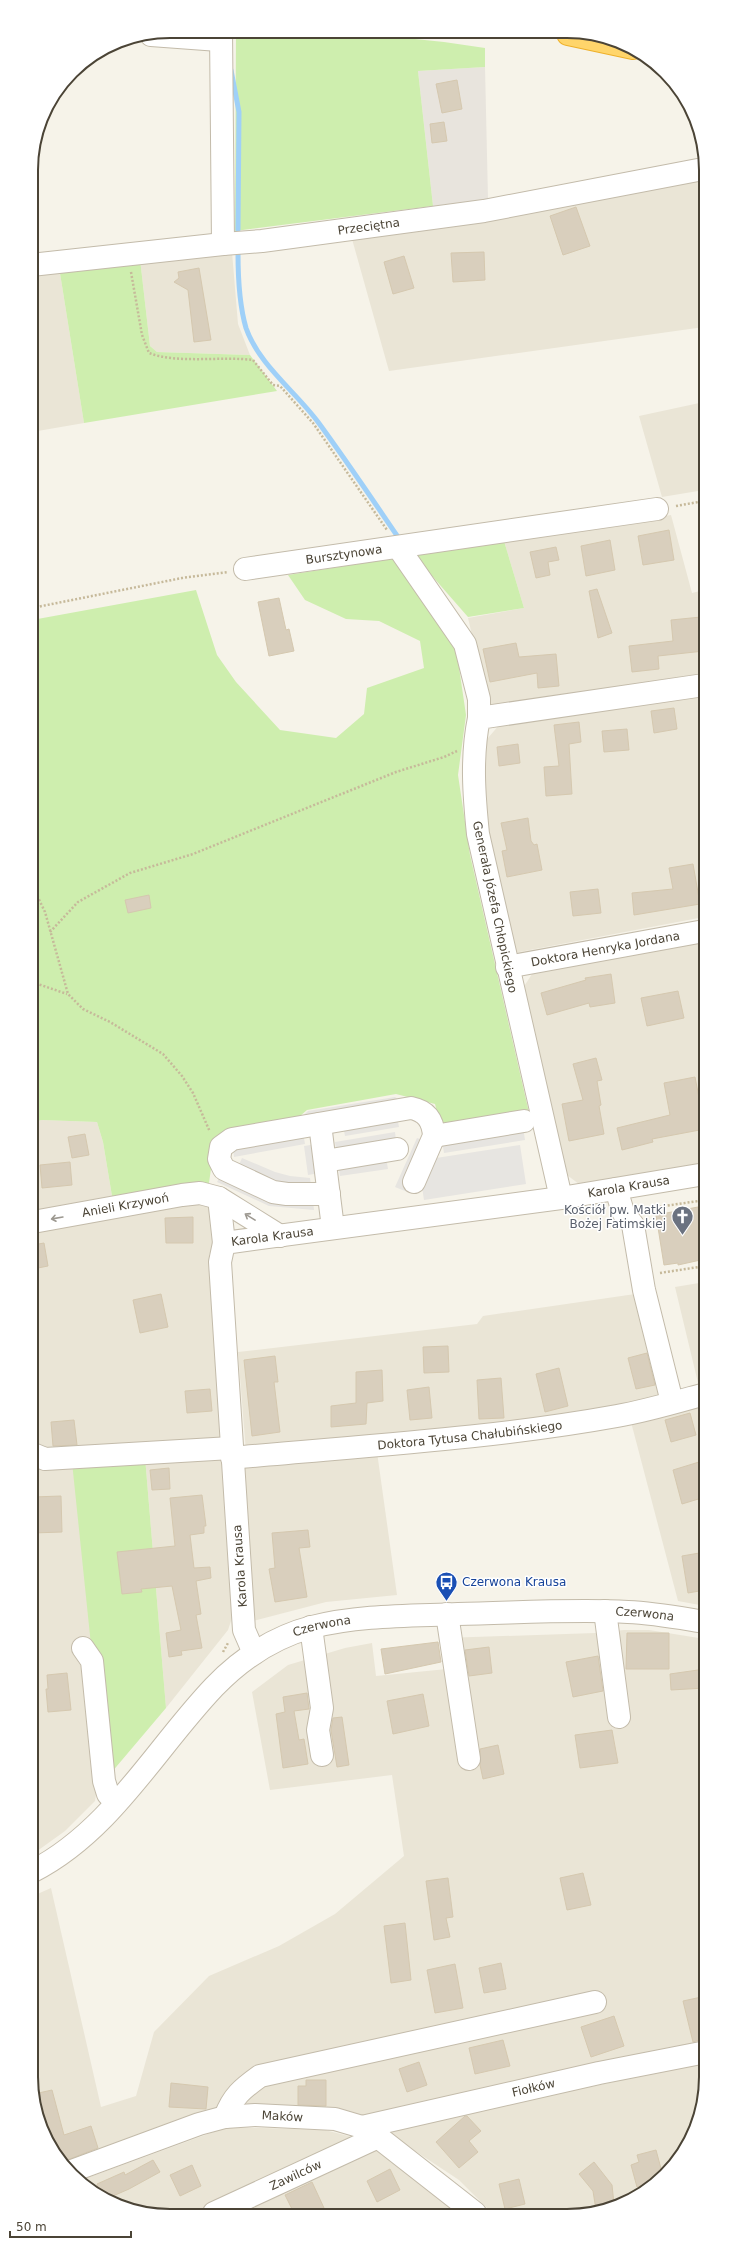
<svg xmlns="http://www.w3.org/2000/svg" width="737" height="2247" viewBox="0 0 737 2247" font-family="'DejaVu Sans',sans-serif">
<rect width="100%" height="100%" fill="#f6f3e9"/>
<path fill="#eae5d6" d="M703,178l1,149 -315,44 -37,-132z
M232,252l6,72 12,31 -93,-3 -7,-6 -10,-87z
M59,267l25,156 -52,9 -1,-161z
M704,402v88l-42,7 -23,-81z
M671,515l21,78 12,-3v83l-215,34 -21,-89 56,-10 -20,-67z
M704,694v223l-190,36 -24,-102 -7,-73 -1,-33 18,-21z
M704,939l1,225 -126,20 -12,-9 -44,-187 9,-14z
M42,1120l55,2 6,20 9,54 -79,15 -1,-89z
M199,1201l10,2 4,49 -4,2 23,364 -4,12 -62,78 -21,-251 -54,188 -14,6 1,11 10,12 9,114 -2,13 -30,30 -32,23v-623z
M705,1282v103l-6,2 -24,-100z
M642,1293l24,105 -42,12 -378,42 -8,-100 239,-28 6,-8z
M696,1403l5,4 4,15v184l-27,-5 -47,-179z
M377,1452l20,143 -71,7 -73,19 -9,-154z
M624,1630h25l56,9 1,405 -347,72 -85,-5 -209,55 -20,-27 -11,-35 -1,-208 18,-8 50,219 35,-11 18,-64 55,-56 70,-30 56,-32 69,-58 -12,-81 -122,15 -18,-98 36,-27 57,-17 27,-5 4,33 71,-7 -3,-31 151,-5z
M706,2062v24l-11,44 -24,39 -35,28 -42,16h-102l-33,-33 -74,-49z
M227,2127l98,3 31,8 -162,75h-51l-35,-11 -29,-21z
M373,2148l91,65h-231z"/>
<path fill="#e8e4dd" d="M485,67l3,132 -55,7 -15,-135z"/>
<path fill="#ceeeae" d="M236,31l111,1 97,10 41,6v19l-67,4 15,135 -198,25z
M140,259l10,87 7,6 93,3 27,36 -193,32 -25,-156z
M504,541l20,67 -56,9 -56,-64z
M395,558l61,89 10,68 -8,60 12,80 60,262 -88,15 -7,-28 -39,-10 -89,16 -21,18 -72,19 -5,36 -97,13 -9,-54 -6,-20 -55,-2 -10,2v-502l164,-30 21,65 19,27 44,48 56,8 28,-24 3,-26 57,-20 -4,-27 -41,-20 -33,-2 -41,-19 -17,-25z
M145,1457l21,251 -55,65 -20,-128 -19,-183z"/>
<path fill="#e7e5e1" d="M395,1097l16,11 -15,3 3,16 -54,9 -3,-16 -40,7 3,17 -71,13 -2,-18 57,-10 19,-18z
M522,1121l3,19 -81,13 -3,-18z
M395,1132l2,17 -12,2 3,18 -48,7 -5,-34z
M417,1138l15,5 -22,50 -15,-6z
M323,1143l3,29 -18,3 -4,-29z
M520,1145l6,39 -102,16 -2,-13 14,-29z
M242,1158l33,14 15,4 20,2 4,32 -45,-4 -52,-24 7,-13 11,5z"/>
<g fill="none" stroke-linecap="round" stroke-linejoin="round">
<path stroke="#9fd0f8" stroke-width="5" d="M231,70l8,42 -1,118
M238,253c0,24 1,51 8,75 13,37 49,63 72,94 28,38 54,77 80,115"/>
</g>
<path fill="#d9cfbd" stroke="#d5c8af" d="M457,80l5,29 -20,4 -6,-29z
M444,122l3,19 -15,2 -2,-19z
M576,207l14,39 -27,9 -13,-39z
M484,252l1,28 -32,2 -2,-29z
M404,256l10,32 -21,6 -9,-32z
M199,268l12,72 -17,2 -6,-52 -14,-8 5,-4 -1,-6z
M669,530l5,30 -31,5 -5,-29z
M610,540l5,30 -29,6 -5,-30z
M556,547l3,13 -11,2 2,13 -14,3 -6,-26z
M597,589l15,44 -14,5 -9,-47z
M279,598l7,32 3,-1 5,22 -25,5 -11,-54z
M701,617l3,34 -46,5 1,13 -27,3 -3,-26 44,-5 -2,-21z
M516,643l3,14 37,-3 3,32 -21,2 -1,-15 -47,9 -7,-33z
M674,708l3,21 -23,4 -3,-22z
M579,722l2,20 -12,2 3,50 -26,2 -2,-29 15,-1 -5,-41z
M627,729l2,21 -25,2 -2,-21z
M518,744l2,19 -21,3 -2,-19z
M528,818l3,23 3,4 3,-1 5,26 -35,7 -5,-26 5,-1 -6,-27z
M693,864l7,40 -66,11 -2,-22 41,-4 -4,-21z
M598,889l3,24 -28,3 -3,-24z
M149,895l2,13 -23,5 -3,-13z
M611,974l4,29 -25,4 -1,-4 -42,12 -6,-22 45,-13 -1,-2z
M678,991l6,27 -37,8 -6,-28z
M596,1058l6,22 -5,1 4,24 -2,1 5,28 -35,7 -7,-37 21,-4 -10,-36z
M695,1077l10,52 -53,10 1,3 -31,8 -5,-22 53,-13 -6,-32z
M85,1134l4,21 -17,3 -4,-21z
M70,1162l2,23 -30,3 -2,-23z
M698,1207l7,1v51l-27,6v-2l-14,2 -8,-50z
M193,1217v26h-27l-1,-25z
M44,1243l4,23 -15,3v-24z
M161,1294l7,33 -28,6 -7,-33z
M448,1346l1,26 -25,1 -1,-26z
M647,1353l8,32 -19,4 -8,-31z
M275,1356l3,26h-4l6,50 -28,4 -8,-76z
M559,1368l9,38 -23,6 -9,-38z
M382,1370l1,31 -16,2 -1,21 -35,3v-21l25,-3v-31z
M501,1378l3,40 -25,1 -2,-39z
M429,1387l3,31 -22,2 -3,-30z
M210,1389l2,22 -25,2 -2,-22z
M690,1413l6,22 -25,7 -6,-22z
M74,1420l3,25 -24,1 -2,-24z
M699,1462l6,23v12l-23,7 -9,-34z
M169,1468l1,21 -18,1 -2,-20z
M202,1495l4,31h-2v7l-14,2 4,33 16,-1 1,11 -15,3 5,33 -5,1 6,33 -21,3 1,4 -13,2 -3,-24 15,-3 -9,-44 -31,3 1,3 -20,2 -5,-42 58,-6 -5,-48z
M61,1496l1,36 -29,1v-36z
M308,1530l2,17 -11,1 8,49 -32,5 -6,-33 6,-1 -3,-35z
M705,1552v38l-17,3 -6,-37z
M627,1633h42v36h-43z
M438,1642l3,20 -56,12 -4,-25z
M489,1647l3,26 -23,3 -4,-26z
M598,1656l5,35 -30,6 -7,-35z
M705,1669v19l-34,2 -1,-16z
M67,1673l4,37 -23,2 -2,-23h2l-1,-14z
M307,1693l2,16 -15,2 5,29 5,-1 4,25 -25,4 -7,-54 9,-2 -2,-15z
M423,1694l6,32 -36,8 -6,-33z
M342,1717l7,48 -12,2 -6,-37 2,-12z
M612,1730l6,33 -38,5 -5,-33z
M498,1745l6,29 -21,5 -3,-14v-16z
M583,1873l8,32 -24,5 -7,-32z
M448,1878l5,39 -7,1 4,19 -16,3 -8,-59z
M405,1923l6,57 -20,3 -7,-57z
M501,1963l5,26 -22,4 -5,-25z
M455,1964l8,44 -28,5 -8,-43z
M706,1996v42l-13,4 -10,-41z
M614,2016l10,30 -33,11 -10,-30z
M503,2040l7,26 -35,8 -6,-26z
M419,2062l8,23 -20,7 -8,-23z
M306,2080h20v26l-28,-1v-19h8z
M171,2083l37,4 -2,22 -37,-2z
M52,2090l12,45 27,-9 7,22 -36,14 -17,-23 -11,-35v-10z
M465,2116h2l14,15 -12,10 9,11 -19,16 -23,-26z
M656,2150l7,26 -7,5 -19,6 -6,-22 8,-3 -2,-7z
M153,2160l7,12 -31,17 -23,10 -2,-1 -7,-14 27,-12 1,3z
M594,2162l18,23 2,19 -18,6 -3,-19 -14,-17z
M192,2165l9,21 -21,10 -10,-21z
M390,2169l10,21 -23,12 -10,-21z
M519,2179l6,25 -20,5 -6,-25z
M312,2182l12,26 -12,5h-18l-9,-18z"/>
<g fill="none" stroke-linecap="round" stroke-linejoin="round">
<defs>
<g id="minor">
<path d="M221,31l2,213"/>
<path d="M151,35l68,5"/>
<path id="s1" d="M31,265l192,-21 39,-3 222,-30 219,-42"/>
<path d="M398,547l67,97 14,55v19"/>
<path id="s2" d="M245,569l412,-60"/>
<path id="s3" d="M507,967l197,-36"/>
<path d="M320,1124l13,104"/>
<path d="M434,1136l90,-15"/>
<path d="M325,1161l72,-12"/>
<path d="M616,1189l7,23 10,13 11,65 28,112"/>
<path d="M329,1194h-42l-14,-2 -49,-23 -5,-10 2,-12 11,-8 179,-31c15,3 22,12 23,28l-20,46"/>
<path d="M219,1198l5,45"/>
<path d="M561,1198l-83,-364c-4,-39 -7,-77 1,-116l225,-33"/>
<path id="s4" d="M33,1222l149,-27 18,-2 19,5 61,38"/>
<path d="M33,1454l12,5 186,-11"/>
<path id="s5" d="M232,1458c128,-12 258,-19 385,-42 29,-5 59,-14 88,-22"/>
<path d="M605,1611l14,106"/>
<path d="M447,1614l22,145"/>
<path d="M311,1627l11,81 -4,22 4,25"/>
<path d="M83,1648l9,13 12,120 4,13 8,9"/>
<path id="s6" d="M254,1653l-10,-23 -24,-368 4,-19 337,-45 144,-24"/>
<path id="s7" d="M33,1871c78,-40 122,-122 181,-184 27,-28 60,-50 98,-60 47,-12 98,-11 146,-13 57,-1 114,-5 170,-2 26,1 52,6 77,10"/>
<path d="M225,2117c8,-21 17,-28 35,-41l335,-74"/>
<path id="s8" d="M362,2127l237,-54 107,-21"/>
<path id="s9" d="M69,2172l130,-48 26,-7 30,-2 80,4 27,8 16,10 97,76"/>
<path id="s10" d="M214,2213l164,-76"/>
</g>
<path id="highway" d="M568,34l65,14"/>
</defs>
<use href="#minor" stroke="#c3bbaa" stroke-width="24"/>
<use href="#highway" stroke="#eeb02a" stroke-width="24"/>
<path stroke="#c6b99a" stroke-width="2.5" stroke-dasharray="2 2" stroke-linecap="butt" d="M131,272l11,63 7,18c28,11 73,3 104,7l20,25 7,1 33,37 74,107
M676,506l28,-5
M32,608l150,-30 46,-6
M32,885l13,27 23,82 15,15 27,13 53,32 19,22 11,17 17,39
M50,932l28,-30 52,-29 63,-19 203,-82 48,-15 13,-6
M32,982l35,12
M644,1209l61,-9
M660,1273l45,-7
M223,1652l5,-9"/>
<use href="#minor" stroke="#fff" stroke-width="22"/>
<use href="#highway" stroke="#ffd56b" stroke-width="22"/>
</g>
<defs><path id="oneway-shaft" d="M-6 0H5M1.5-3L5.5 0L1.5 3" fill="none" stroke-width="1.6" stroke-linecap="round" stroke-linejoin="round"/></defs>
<g stroke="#9c9890">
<use href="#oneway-shaft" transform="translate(250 1217) rotate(-148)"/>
<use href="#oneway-shaft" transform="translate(57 1218) rotate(170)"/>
</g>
<defs>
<symbol id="church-pin" viewBox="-11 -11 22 30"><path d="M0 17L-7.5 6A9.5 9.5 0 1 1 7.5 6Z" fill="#6b7280" stroke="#fff"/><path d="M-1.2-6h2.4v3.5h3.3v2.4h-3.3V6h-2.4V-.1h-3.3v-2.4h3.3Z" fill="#fff"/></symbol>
<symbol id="bus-pin" viewBox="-11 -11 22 30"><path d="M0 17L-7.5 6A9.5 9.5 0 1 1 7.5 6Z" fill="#1a4fb4" stroke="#fff"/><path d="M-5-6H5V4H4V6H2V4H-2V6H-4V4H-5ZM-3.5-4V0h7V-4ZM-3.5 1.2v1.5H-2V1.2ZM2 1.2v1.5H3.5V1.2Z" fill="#fff"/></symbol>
</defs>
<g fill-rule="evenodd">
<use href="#church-pin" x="670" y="1204" width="25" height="34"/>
<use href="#bus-pin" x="434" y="1570" width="25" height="34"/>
</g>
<g text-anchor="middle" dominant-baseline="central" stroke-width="3" stroke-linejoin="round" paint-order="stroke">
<g font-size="12" fill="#4b4436" stroke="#fff">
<text stroke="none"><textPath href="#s1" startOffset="340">Przeciętna</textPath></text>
<text stroke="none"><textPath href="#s2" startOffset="100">Bursztynowa</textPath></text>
<text transform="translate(495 907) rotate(78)">Generała Józefa Chłopickiego</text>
<text stroke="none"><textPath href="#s3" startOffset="100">Doktora Henryka Jordana</textPath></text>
<text stroke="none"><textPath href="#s6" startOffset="822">Karola Krausa</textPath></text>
<text stroke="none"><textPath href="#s4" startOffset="94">Anieli Krzywoń</textPath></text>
<text stroke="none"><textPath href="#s6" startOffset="462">Karola Krausa</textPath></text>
<text stroke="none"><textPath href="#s5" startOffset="239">Doktora Tytusa Chałubińskiego</textPath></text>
<text transform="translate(240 1566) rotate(-94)">Karola Krausa</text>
<text stroke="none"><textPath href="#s7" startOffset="710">Czerwona</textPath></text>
<text stroke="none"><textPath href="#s7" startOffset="386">Czerwona</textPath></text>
<text stroke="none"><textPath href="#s8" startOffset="176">Fiołków</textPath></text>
<text stroke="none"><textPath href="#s9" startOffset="223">Maków</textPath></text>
<text stroke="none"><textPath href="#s10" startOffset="90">Zawilców</textPath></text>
</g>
<g font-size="12" fill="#5b616d" stroke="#fff" text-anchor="end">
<text x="666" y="1210">Kościół pw. Matki<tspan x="666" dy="14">Bożej Fatimskiej</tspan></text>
</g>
<g font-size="12" fill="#164399" stroke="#fff" text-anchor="start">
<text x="462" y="1582">Czerwona Krausa</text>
</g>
</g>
<path d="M0 0H737V2247H0ZM170 38H567A132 132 0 0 1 699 170V2077A132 132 0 0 1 567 2209H170A132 132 0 0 1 38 2077V170A132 132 0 0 1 170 38Z" fill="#fff" fill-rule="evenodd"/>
<path fill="none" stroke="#4b4436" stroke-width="2" d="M170 38H567A132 132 0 0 1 699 170V2077A132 132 0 0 1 567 2209H170A132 132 0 0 1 38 2077V170A132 132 0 0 1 170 38Z"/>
<path d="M10 2231v6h121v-6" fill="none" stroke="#4b4436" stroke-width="2"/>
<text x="16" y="2231" font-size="12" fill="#4b4436" stroke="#ffffff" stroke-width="3" paint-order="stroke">50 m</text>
</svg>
